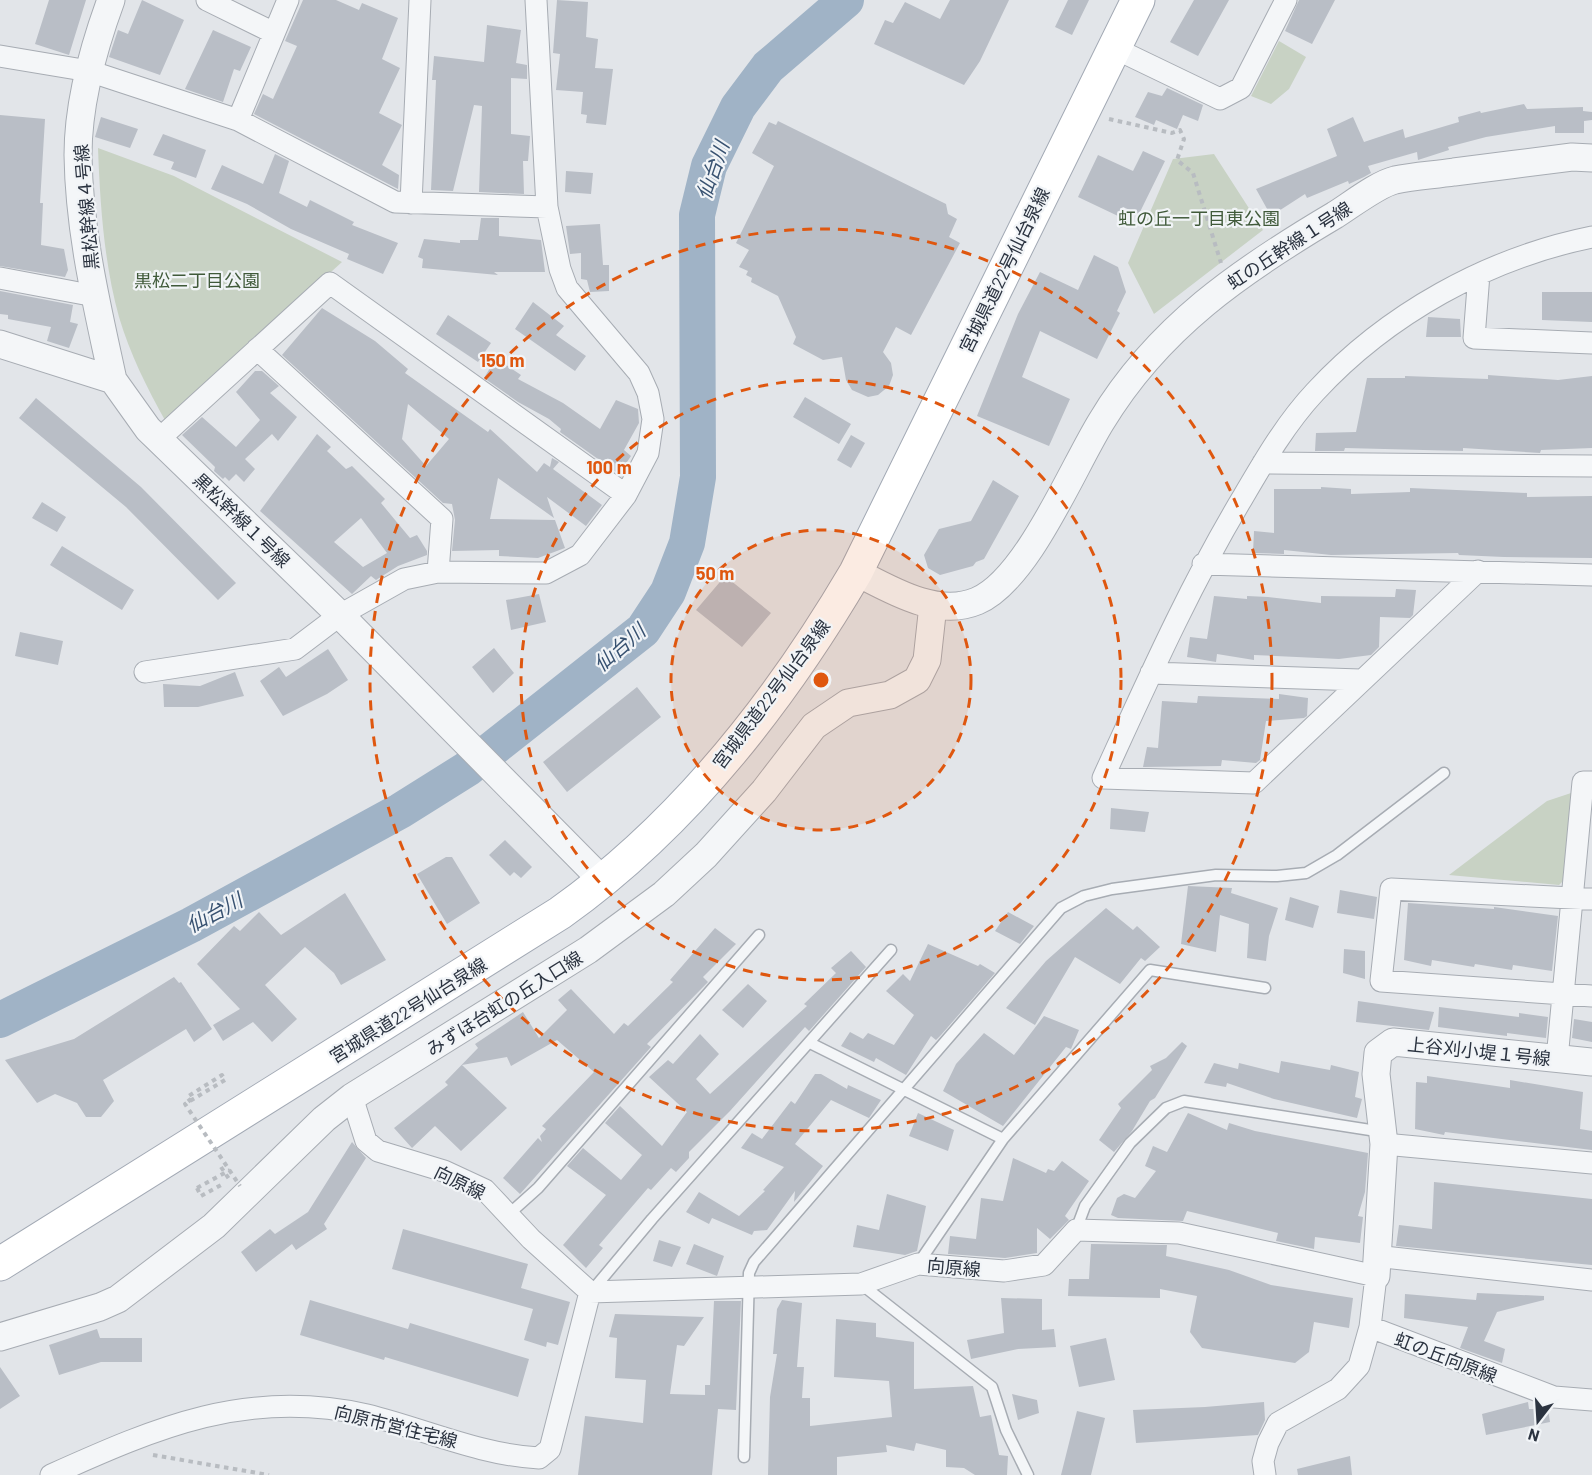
<svg xmlns="http://www.w3.org/2000/svg" width="1592" height="1475" viewBox="0 0 1592 1475" font-family="Barlow,'Noto Sans JP',sans-serif">
<rect width="100%" height="100%" fill="#e2e5e9"/>
<path fill="#c8d2c4" d="M1279,41l27,16 -17,32 -18,15 -20,-8z
M98,148l76,28 168,86 -176,160c-19,-34 -36,-68 -47,-105 -15,-54 -19,-114 -21,-169z
M1214,154l49,76 -109,84 -26,-51 45,-104z
M1574,792l-5,83 -10,10 -110,-10 98,-74z"/>
<g fill="none" stroke-linecap="round" stroke-linejoin="round">
<path stroke="#a0b3c6" stroke-width="36" d="M0,1020l191,-95 209,-114 67,-42 176,-139 25,-38 19,-49 11,-66 -1,-262 12,-49 29,-59 30,-40 78,-67"/>
</g>
<path fill="#b9bec6" fill-rule="evenodd" d="M49,0h37l-17,55 -34,-11z
M142,0l42,20 -24,55 -51,-18 9,-27 10,4z
M303,0h33l23,10 3,-7 36,15 -16,41 18,9 -21,45 23,12 -20,40 17,10 -1,14 -144,-75 9,-20 10,5 24,-53 -12,-5z
M557,0l31,2 -2,35 12,2 -3,29 18,1 -7,56 -20,-2 1,-8 -6,-1 2,-22 -27,-2 4,-36 -7,-1z
M950,0h59l-29,61 -16,24 -90,-41 11,-24 8,3 12,-21 35,17z
M1068,0h21l-17,35 -17,-8z
M1194,0h35l-31,56 -28,-14z
M1299,0h36l-23,44 -27,-13z
M487,25l34,5 -5,33 11,2v14l-16,-1v56l19,2 -2,25h-5l1,33 -45,-2 3,-86 -8,-1 -21,86 -22,-1 5,-110h-4l2,-24 50,6z
M213,30l38,17 -11,24 -6,-2 -11,33 -38,-13z
M1167,88l36,17 -5,16 -15,-6 -6,14 -21,-9 -2,5 -19,-8 13,-25 14,4z
M1524,104l3,5 56,-2v4l9,1v8l-8,1v12h-29v-7l-69,11 -38,10 1,3 -31,10 -1,-8 -49,14 3,7 -7,4 -15,7 -1,-3 -41,17 -2,-4 -34,22 -15,-27 81,-33 -10,-27 26,-12 11,25 39,-13 2,9 54,-16 -1,-5 22,-6 1,2z
M0,115l45,4 -5,84h3l-2,42 23,4 4,21 -3,7 -65,-11z
M101,117l37,12 -8,19 -35,-11z
M778,121l168,83 2,10 9,5 -8,18 11,6 -49,92 -15,-8 -13,25 8,11 2,12 -4,11 -11,9 -10,2 -16,-7 -6,-10 -4,-23 -19,3 -30,-16 3,-7 -18,-41 -27,-14 1,-4 -6,-3 2,-4 -9,-4 10,-17 -13,-7 38,-77 -22,-13 17,-31 7,3z
M163,134l43,16 -10,28 -25,-9 3,-7 -21,-7z
M1143,151l22,10 -26,53 -16,-7 -5,9 -40,-19 20,-42 35,16z
M275,154l14,7 -10,32 28,14 3,-7 44,22 -2,3 46,18 -15,31 -36,-15 2,-5 -58,-25 -44,-25 -36,-15 11,-24 41,19z
M566,171l27,2 -2,21 -26,-2z
M481,218h18v18l42,4 4,32h-51l4,3 -76,-7 1,-9 -5,-2 6,-18 36,4v-3h18z
M600,224l3,41h6v26l-19,1 -3,-12 -6,-1v-26l-11,1 -4,-28z
M1094,255l24,12 8,25 -9,19 3,2 -23,46 -57,-28 -18,46 48,22 -21,47 -72,-30 41,-102 22,-42 38,18z
M0,291l73,14 -3,17 8,2 -9,24 -22,-7 4,-14 -43,-8v-4l-8,-1z
M1542,292h50v30l-50,-2z
M533,302l31,24 -8,9 30,21 -11,15 -60,-42z
M322,308l53,33 33,28 -3,4 83,59 2,-3 47,43 7,-9 6,4 2,-9 7,4 -6,7 49,36 -16,21 -39,-29 7,21 -56,-40 -8,41 65,1 10,28 -27,10 -39,-2v-6l-47,1 3,-31 -3,-16 -9,-1 -161,-148zM408,404l41,35 -23,27 -24,-27z
M448,315l43,28 -13,19 -42,-28z
M1428,317l32,2 1,18h-35z
M496,358l25,17 -3,4 45,24 37,26 16,-29 22,9 1,14 -15,27 7,6 -12,18 -59,-42 1,-3 -12,-10 -31,-17 -34,-24z
M255,371h7l17,15 -9,7 27,24 -19,24 -6,-7 -27,25 10,10 -11,13 -8,-8 -7,7 -4,-4 -2,2 -9,-8 1,-4 -33,-32 20,-18 34,30 24,-27 -24,-28z
M1488,375l70,5 34,-4v72l-51,2 -1,3 -77,-5v3l-118,-3 -1,3h-29l1,-18 40,-1 11,-54h38v-2l83,3z
M805,397l46,27 -12,20 -46,-27z
M36,398l105,89 95,96 -18,17 -92,-93 -107,-89z
M317,434l14,13 -4,4 19,18 6,-3 33,33 -4,4 29,35 7,-3 10,16v4l-29,11 -22,14 -5,-4 -19,18 -92,-83zM361,518l26,35 -24,14 -29,-25z
M851,435l14,8 -14,25 -14,-8z
M993,480l26,16 -35,63 -8,3 -3,4 -33,9 -12,-7 -4,-13 15,-26 32,-8z
M1321,487l30,2v5l59,-2v-4l117,5v4l65,-1v62l-88,-1 -45,-2 -1,-2 -127,2 -47,-5v4l-31,-1 1,-22 20,2v-44h47z
M42,502l24,15 -9,15 -25,-14z
M62,546l72,44 -12,20 -72,-45z
M725,576l46,37 -29,34 -46,-37z
M1396,589l20,1 -3,25 -3,3 -30,-1 -1,30 -8,8 -32,4 -85,-4v5l-37,-6 -1,8 -29,-5 3,-20 17,2 7,-43 33,3v-3l21,1 53,6v-7l74,1z
M539,594l7,28 -35,8 -5,-30z
M20,632l43,9 -5,24 -43,-9z
M494,648l20,25 -21,20 -21,-26z
M328,649l20,31 -21,14 -44,22 -23,-35 19,-14 7,10z
M235,672l9,24 -46,11h-34l-1,-23 37,2z
M637,687l24,30 -94,75 -24,-30z
M1279,694l29,4 -1,18 -3,2 -38,3 -6,39 -4,3 -34,-3 -1,6 -78,1 4,-20 11,1 4,-47 35,2 1,-7 81,3z
M1111,808l38,4 -4,20 -35,-3z
M505,840l27,27 -11,11 -7,-6 -4,4 -21,-21z
M446,857h6l28,46 -33,21 -30,-50z
M1188,886l44,2 -1,5 47,15 -9,28 -3,25 -19,-3 2,-34 -29,-9 -4,37 -35,-8z
M1340,890l37,7 -3,22 -37,-6z
M345,893l41,67 -45,25 -7,-12 -29,-26 -40,38 32,34 -25,23 -19,-20 -30,19 -10,-16 27,-16 -43,-45 37,-38 6,5 19,-19 22,23z
M1290,897l29,9 -6,22 -28,-8z
M1408,903l86,6v-2l64,9 -6,55 -39,-6 -1,5 -37,-6 -1,3 -42,-7 -1,6 -27,-6z
M1106,908l27,22 4,-4 23,21 -15,14 -4,-3 -21,26 -45,-27 -40,68 -29,-17 40,-47z
M1008,912l26,14 -14,18 -25,-13z
M715,928l21,16 -33,33 5,5 -61,62 4,3 -131,147 -17,-16 35,-40 4,4 -2,-6 6,-7 -4,-3 52,-54 -37,-32 -46,26 -4,-9 -45,8 45,43 -46,43 -26,-25 -23,22 -18,-20 54,-43 -3,-3 33,-34 -3,-4 48,-32 16,26 28,-28 -9,-10 13,-11 43,45 10,-11 4,3 45,-44 -3,-2z
M928,944l50,22 2,-2 15,9 -54,62 -5,5 -5,-4 -25,39 -30,-17 -2,4 -33,-16 9,-14 13,7 5,-6 26,12 20,-30 -28,-24 17,-17 7,7z
M1344,949l21,2v28l-22,-6z
M851,951l15,16 -57,64 -4,-4 -75,84 -41,41v6l-13,14 -5,-4 -20,22 -3,-2 -49,57 4,3 -17,20 -23,-23 43,-50 -39,-29 16,-18 38,32 21,-25 -37,-32 15,-17 42,40 25,-34 -38,-35 19,-17 5,4 27,-30 19,20 -23,25 14,15 97,-88 -3,-2 32,-31 -5,-5z
M174,977l5,6 2,-1 31,47 -18,13 -8,-13 -83,51 11,21 -13,16h-15l-9,-14 -22,-9 -18,9 -32,-43 69,-21z
M748,984l19,17 -24,27 -21,-18z
M1358,1001l76,11 -5,18 -73,-8z
M1439,1007l80,10v-4l29,4 -2,21 -39,-5v3l-69,-9z
M1044,1016l35,14 -8,19 -5,-2 -63,79 -60,-35 13,-27 28,-31 30,22z
M1574,1019l18,3v20l-20,-4z
M1182,1042l5,4 -32,52 -5,3 -18,30 -18,21 -15,-12 22,-32 -3,-4 34,-34 -2,-4 16,-8z
M1281,1061l49,9 1,-5 28,7 -4,25 7,2 -5,19 -83,-19 -47,-16 -1,4 -22,-4 10,-20 24,6 1,-6 40,10z
M815,1074h6l26,15 1,-4 33,15 -12,18 -38,-18 -36,44 28,22 -29,36 1,-11 -28,39 -13,1 -2,4 -40,-17 -3,6 -23,-12 13,-20 40,24 26,-25 -2,-1 21,-23 -43,-19 11,-15 10,6 29,-38 4,3z
M1427,1076l83,12v-8l73,12 -3,37 12,2v19l-147,-18 -1,3 -29,-6 1,-47 11,1z
M918,1113l36,17 -6,21 -39,-15z
M1188,1113l39,17 2,-7 26,8 113,22 -3,39 -7,24 5,1 -3,26 -45,-6 -1,12 -38,-8 2,-8 -91,-22 -4,10 -65,-3 -7,-3 6,-17 7,-4 11,4 21,-27 -11,-5 8,-20 14,6z
M352,1142l14,16 -42,66 3,5 -31,21 -4,-6 -36,28 -15,-20 29,-23 5,5 33,-22z
M1013,1158l33,15 2,-4 6,2 8,-10 27,20 -24,35 4,4 -19,19 -13,-11v25l-32,5 -57,-4 2,-18 26,3 5,-41 22,3z
M1434,1182l158,17v66l-196,-19 3,-21 33,4z
M887,1194l39,12 -9,45 -12,4 -52,-8 4,-22 22,5z
M403,1229l125,35 -7,24 49,14 -12,43 -11,-3 -1,5 -22,-7 9,-31 -141,-40z
M659,1240l22,7 -9,20 -19,-6z
M694,1244l30,12 -7,20 -31,-12z
M1091,1244l76,1 -1,11 63,14 42,15 82,13 -4,30 -35,-6 -5,30 -14,11 -93,-15 -12,-16 7,-36 -37,-7v9l-92,-2 1,-17h20z
M1477,1293l67,3v4l-47,12 -13,29 21,8 -3,14 -42,-15 8,-21 -64,-9 1,-24 71,6z
M1001,1298l41,1v31l12,-1 2,18 -38,2 -47,10 -4,-19 37,-7z
M310,1300l98,29 2,-6 119,36 -11,38 -133,-40 -1,3 -84,-25z
M782,1300l20,3 -5,64h7l-2,31h8v28l82,-9 -3,-36 -55,-4 2,-58 40,4v14l38,5v47l59,-3 7,31 11,-2 8,40 9,1 -1,19h-32l-11,-7 -18,-1v-17l-30,-7 -2,8 -28,-6 1,7 -50,5v18h-69l2,-78 7,-43h-4l4,-45z
M714,1301h27l-5,109 -18,-1 -6,66h-134l7,-59 58,7 3,-43 -31,-2 2,-40 -8,-1 6,-23 89,3 -20,29 -7,-1 -7,49 35,1v-10h5z
M97,1329l3,9h42v24h-41l-42,13 -10,-30z
M1106,1338l9,42 -36,7 -9,-41z
M0,1367l20,29 -20,13z
M1012,1394l25,6 2,13 -21,7z
M1264,1402l1,18 -7,15 -122,8 -3,-33 72,-3z
M1528,1402l1,7h19l2,13 -64,13 -4,-21z
M1077,1411l28,7 -14,57h-30z
M1350,1456l2,19h-54l-1,-6z"/>
<g fill="none" stroke-linecap="round" stroke-linejoin="round">
<defs>
<path id="service" d="M810,1043l193,96
M509,1214l29,-26 221,-253
M1076,1230l9,-24 45,-63 36,-35 18,-7 199,31
M918,1264l85,-125 147,-169 115,18
M861,1284l131,103 14,43 22,45
M591,1292l61,-73 239,-269
M744,1457l5,-184 5,-11 307,-354 23,-12 28,-7 104,-14 61,1 29,-3 31,-18 107,-82"/>
<path id="minor" d="M207,0l67,33
M1114,48l106,51 21,-11 45,-88
M0,56l89,15 149,49 157,82 152,5
M238,120l50,-120
M411,203l9,-203
M1479,274l-5,64 118,5
M0,278l95,18
M257,349l185,170 -4,53
M158,440l172,-157 296,212
M1263,463l329,3
M1203,564l389,11
M1478,571l-224,212 -151,-5c44,-96 86,-191 140,-281 21,-36 43,-74 72,-105 72,-78 173,-134 277,-155
M145,672l150,-23 45,-34 64,-36 34,-7 108,1 34,-18 46,-60 22,-42 5,-34 -5,-26 -9,-20 -72,-85 -7,-19 -13,-62 -11,-207
M1151,673l209,7
M1592,899l-201,-10 -10,92 211,15
M1557,1059l26,-277h9
M352,1097l14,44 12,10 66,20 41,19 46,49 59,53 271,-8 57,-20 86,7 40,-6 32,-35 103,3 197,43 -6,51 -11,39 -21,23 -60,34 -10,20 -5,18 2,14
M1384,1144l208,19
M1375,1256l217,24
M1370,1327l184,70 38,3
M51,1475c107,-48 196,-87 316,-60 57,14 113,40 172,43l11,-9 40,-157"/>
<path id="tertiary" d="M111,0c-18,49 -33,102 -33,155 1,77 19,151 35,225
M0,344l113,36 35,49 192,186 264,267
M856,572c35,18 81,46 121,29 50,-21 95,-132 124,-179 57,-95 141,-152 234,-207 16,-10 43,-31 60,-35 19,-4 39,-5 59,-8 39,-5 79,-10 118,-15l20,1
M1376,1276l8,-132 -8,-70 2,-21 15,-11 199,20
M0,1337l100,-30 18,-8 96,-73 110,-107 28,-22 236,-147 76,-56 42,-39 58,-64 50,-65 34,-23 42,-8 27,-15 10,-20 6,-55"/>
<path id="primary" d="M0,1264l560,-351c124,-88 219,-210 296,-341l282,-572"/>
</defs>
<use href="#service" stroke="#a7acb3" stroke-width="13"/>
<use href="#minor" stroke="#a7acb3" stroke-width="23"/>
<use href="#tertiary" stroke="#a7acb3" stroke-width="29"/>
<use href="#primary" stroke="#a2a9b4" stroke-width="35"/>
<path stroke="#b8bcc1" stroke-width="4" stroke-dasharray="4.5 4.5" stroke-linecap="butt" d="M1109,119l63,14 8,-3 4,9 -7,21 16,13 28,90
M191,1102l-4,-5 35,-22 3,5
M221,1167l8,12
M197,1188l4,8 20,-11
M153,1455l116,20"/>
<use href="#service" stroke="#f4f6f8" stroke-width="10"/>
<use href="#minor" stroke="#f4f6f8" stroke-width="21"/>
<use href="#tertiary" stroke="#f4f6f8" stroke-width="27"/>
<use href="#primary" stroke="#fff" stroke-width="33"/>
<path stroke="#b8bcc1" stroke-width="4" stroke-dasharray="4.5 4.5" stroke-linecap="butt" d="M225,1080l-40,24 55,82
M197,1188l33,-18"/>
</g>
<circle cx="821" cy="680" r="150" fill="#df570f" fill-opacity=".12"/>
<g fill="none" stroke="#df570f" stroke-width="3" stroke-dasharray="10 8">
<circle cx="821" cy="680" r="150"/>
<circle cx="821" cy="680" r="300"/>
<circle cx="821" cy="680" r="451"/>
</g>
<g text-anchor="middle" dominant-baseline="central" stroke-width="4.5" stroke-linejoin="round" paint-order="stroke">
<g font-size="18" fill="#2b3340" stroke="#f1f4f7">
<text transform="translate(86 207) rotate(-95)">黒松幹線４号線</text>
<text transform="translate(1289 245) rotate(-33)">虹の丘幹線１号線</text>
<text transform="translate(1004 270) rotate(-64)">宮城県道22号仙台泉線</text>
<text transform="translate(242 520) rotate(44)">黒松幹線１号線</text>
<text transform="translate(771 694) rotate(-53)">宮城県道22号仙台泉線</text>
<text transform="translate(504 1003) rotate(-32)">みずほ台虹の丘入口線</text>
<text transform="translate(408 1010) rotate(-32)">宮城県道22号仙台泉線</text>
<text transform="translate(1479 1051) rotate(6)">上谷刈小堤１号線</text>
<text transform="translate(460 1182) rotate(26)">向原線</text>
<text transform="translate(954 1267) rotate(5)">向原線</text>
<text transform="translate(1446 1357) rotate(21)">虹の丘向原線</text>
<text transform="translate(396 1426) rotate(14)">向原市営住宅線</text>
</g>
<g font-size="18" fill="#405a3a" stroke="#f1f4f7">
<text x="1199" y="218">虹の丘一丁目東公園</text>
<text x="197" y="280">黒松二丁目公園</text>
</g>
<g font-size="20" font-style="italic" fill="#385271" stroke="#f1f4f7">
<text transform="translate(712 170) rotate(-71)">仙台川</text>
<text transform="translate(619 647) rotate(-41)">仙台川</text>
<text transform="translate(214 912) rotate(-28)">仙台川</text>
</g>
</g>
<circle cx="821" cy="680" r="9" fill="#df570f" stroke="#f1f4f7" stroke-width="3"/>
<g font-size="18" text-anchor="middle" font-weight="bold" fill="#df570f" stroke="#f1f4f7" stroke-width="4.5" stroke-linejoin="round" paint-order="stroke">
<text x="502" y="367">150 m</text>
<text x="609" y="474">100 m</text>
<text x="715" y="580">50 m</text>
</g>
<g transform="translate(1538 1421) rotate(197)" stroke="#f1f4f7" stroke-width="4.5" paint-order="stroke">
<path d="M0-4.5L10 22L0 15L-10 22Z" fill="#2b3340"/>
<text y="-9" font-size="16" font-weight="bold" text-anchor="middle" fill="#2b3340">N</text>
</g>
</svg>
